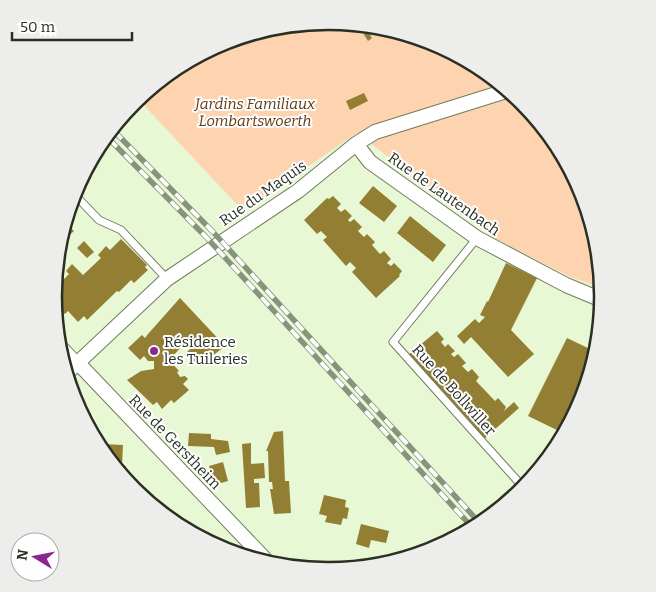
<svg xmlns="http://www.w3.org/2000/svg" width="656" height="592" viewBox="0 0 656 592" font-family="Bitter,serif">
<rect width="100%" height="100%" fill="#e8f8d5"/>
<path fill="#fed3af" d="M328,21l105,21 89,60 60,89 19,97 -33,-12 -72,-37 -139,-106 -114,78 -105,-112 85,-57z"/>
<path fill="#937f33" d="M367,30l5,8 -4,3 -5,-8z
M364,93l4,8 -18,9 -4,-9z
M373,186l24,20 -13,16 -25,-19z
M333,196l8,8 -4,4 4,4 4,-3 7,7 -4,4 2,2 4,-3 8,8 -4,4 6,6 3,-3 8,8 -3,3 8,9 4,-3 7,8 -4,4 4,3 3,-3 8,8 -3,4 1,1 -24,22 -24,-26 4,-4 -6,-6 -4,4 -23,-26 4,-3 -6,-6 -4,3 -13,-14 23,-22 2,1z
M410,216l36,29 -13,17 -36,-29z
M67,225l7,6 -9,8 2,-12z
M121,239l26,26 -2,2 3,3 -14,13 -3,-3 -12,12 -2,-1 -30,29 -3,-4 -6,6 -10,-11 -3,3 -10,-9 -2,-9 2,-8 14,-14 -3,-3 6,-7 11,11 18,-17 -3,-3 8,-9 4,4z
M84,241l10,11 -7,6 -10,-10z
M506,263l31,15 -26,52 23,24 -26,23 -37,-40 -7,7 -7,-8 18,-17 4,4 6,-6 -5,-2 7,-14 1,1z
M180,298l45,48 -25,20 -15,-12 9,-9 -6,-5 -19,20 10,11 -2,1 3,5 5,-1 3,3 -5,5 6,6 -15,13 -3,-3 -9,9 -5,-7 -4,3 -26,-25 14,-9 13,-2v-8h-6l-4,-5 -4,4 -12,-12 14,-13 3,3 3,-4z
M437,331l7,8 -3,3 4,5 3,-3 7,7 -4,3 3,3 4,-3 8,9 -4,3 6,6 4,-3 7,8 -3,4 19,20 3,-3 8,9 -2,4 10,-9 5,6 -35,31 -76,-84z
M567,338l25,12 -6,32 -25,50 -33,-16z
M283,431l2,50h4l2,32 -17,1 -4,-25h3l-1,-7h-3l-1,-31h-2l8,-19z
M189,433l22,1v5l17,2 2,11 -14,3 -2,-8 -26,-1z
M251,443v21l13,-1 1,15 -11,1v4h5l1,24 -14,1 -4,-64z
M103,444l20,1 -1,21h4v12z
M223,462l5,19 -14,4 -5,-19z
M324,495l22,5 -1,7 4,1 -2,11 -4,-1 -2,7 -16,-3 2,-6 -8,-2z
M361,524l28,7 -3,12 -15,-3 -2,8 -13,-4z"/>
<g fill="none" stroke-linecap="round" stroke-linejoin="round">
<defs>
<path id="service" d="M74,194l25,26 22,10 46,49
M477,238l-84,104 131,146"/>
<path id="pedestrian" d="M64,348l14,15"/>
<path id="minor" d="M356,144l14,18 107,76 89,47 36,15
M78,363l186,195
M68,372l99,-93 131,-88 58,-47 19,-12 131,-41"/>
</defs>
<use href="#service" stroke="#707d5e" stroke-width="9"/>
<use href="#pedestrian" stroke="#707d5e" stroke-width="12"/>
<use href="#minor" stroke="#707d5e" stroke-width="16"/>
<use href="#service" stroke="#fff" stroke-width="7"/>
<use href="#pedestrian" stroke="#fff" stroke-width="10"/>
<use href="#minor" stroke="#fff" stroke-width="14"/>
<defs>
<path id="rail" d="M114,131l100,102 263,287
M109,139l98,99 263,287"/>
</defs>
<use href="#rail" stroke="#88937b" stroke-width="5.5"/>
<use href="#rail" stroke="#fefefe" stroke-width="4" stroke-dasharray="11" stroke-linecap="butt"/>
</g>
<circle fill="#892790" stroke="#fefefe" stroke-width="2" cx="154" cy="351" r="5"/>
<g text-anchor="middle" dominant-baseline="central" stroke-width="4" stroke-linejoin="round" paint-order="stroke">
<g font-size="15" font-style="italic" fill="#603911" stroke="#fefefe">
<text x="255" y="104">Jardins Familiaux<tspan x="255" dy="17">Lombartswoerth</tspan></text>
</g>
<g font-size="15" fill="#292f22" stroke="#fefefe">
<text transform="translate(263 193) rotate(-35)">Rue du Maquis</text>
<text transform="translate(444 194) rotate(35)">Rue de Lautenbach</text>
<text transform="translate(454 390) rotate(48)">Rue de Bollwiller</text>
<text transform="translate(175 442) rotate(46)">Rue de Gerstheim</text>
</g>
<g font-size="15" fill="#292f22" stroke="#fefefe" text-anchor="start">
<text x="164" y="342">Résidence<tspan x="164" dy="17">les Tuileries</tspan></text>
</g>
</g>
<path d="M0 0H656V592H0ZM62 296a266 266 0 1 1 532 0a266 266 0 1 1-532 0Z" fill="#ededec" fill-rule="evenodd"/>
<path fill="none" stroke="#292f22" stroke-width="2.5" d="M62 296a266 266 0 1 1 532 0a266 266 0 1 1-532 0Z"/>
<g transform="translate(35 557) rotate(280)"><circle r="24" fill="#fefefe" stroke="#a9aba6"/>
<path d="M0-4L9 19L0 12L-9 19Z" fill="#892790"/>
<text y="-8" font-size="14" font-weight="bold" text-anchor="middle" fill="#292f22">N</text>
</g>
<path d="M12 32v8h120v-8" fill="none" stroke="#292f22" stroke-width="2.5"/>
<text x="20" y="32" font-size="15" fill="#292f22" stroke="#fefefe" stroke-width="4" paint-order="stroke">50 m</text>
</svg>
